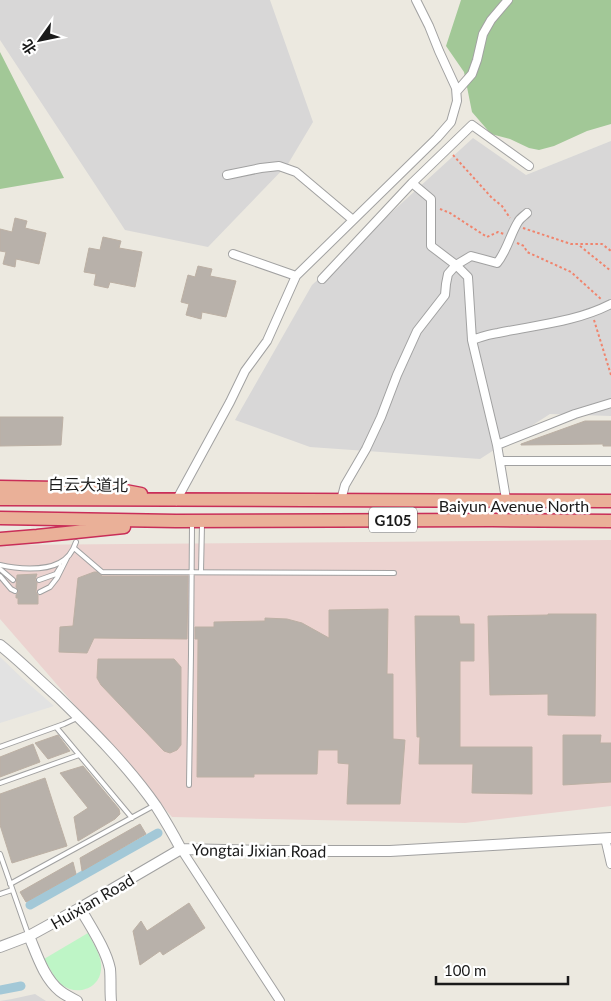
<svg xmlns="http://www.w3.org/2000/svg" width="611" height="1001" viewBox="0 0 611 1001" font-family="Lato,'Noto Sans SC',sans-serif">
<rect width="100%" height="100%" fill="#ece9e0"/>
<path fill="#d8d7d7" d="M0,0h270l43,122 -25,42 -80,83 -83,-17 -125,-190z
M473,138l53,37 85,-34v275l-61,-2 -70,45 -170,-12 -75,-27 77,-135z
M35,994l11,7h-46l12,-2z"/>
<path fill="#ecd3d0" d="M611,540v266l-146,17 -293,-6 -172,-198v-74z"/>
<path fill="#a2c897" d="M461,0h150v124l-24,7 -33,15 -15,4 -10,-2 -19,-9 -19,-5 -19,-22 -8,-40 -18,-26z
M0,52l64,126 -64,11z"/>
<path fill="#bef5c6" d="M88,933c5,11 15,24 13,37 -2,19 -24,26 -39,15 -7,-5 -13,-19 -18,-26z"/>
<path fill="#e2e2e2" d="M0,657l23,22 31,27 -54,17z"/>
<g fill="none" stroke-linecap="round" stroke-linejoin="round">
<path stroke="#a3c8d7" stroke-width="9" d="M30,905l128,-72
M0,990l21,-4"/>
</g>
<path fill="#b8b1aa" stroke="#bcb0a4" d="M15,218l12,3 -2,7 21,5 -7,31 -23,-5 -1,8 -12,-3 3,-12 -6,-1v-22l12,3z
M103,237l18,4 -2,7 23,4 -7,35 -25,-5 -2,6 -14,-3 2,-11 -12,-2 5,-24 11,2z
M198,266l14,3 -2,7 26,5 -10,36 -24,-5 -1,7 -15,-4 3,-11 -8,-2 7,-27 7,2z
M0,417h63l-2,28 -61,1z
M585,421h26v25h-8v-2l-82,1v-1z
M94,572h3l5,4h86l-1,63 -93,-1 -7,15 -28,-1 1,-25 13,-1 5,-48z
M37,574l-2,6 2,3 -1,9 2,3v9h-20v-6h-2v-3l3,-4 -3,-4 1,-12z
M388,609l-1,65h6v65l12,1 -5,64h-53l2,-40 -11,-1v-13h-20l-1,24h-63v3h-57l1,-138h-3v-12h19v-5l51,-1v-3l22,1 15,4 27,15v-28z
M548,614h48l-1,102 -47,-1v-21l-58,1 -2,-79 60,-1z
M415,616h44l1,8h14v37h-14v86h72v47l-60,-1 1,-29h-54l1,-27h-3z
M98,659h76l7,8v78l-4,5 -7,3 -6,-2 -63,-66 -4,-7z
M58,735l12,16 -22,8 -13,-16z
M563,735h38l-1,8h11v39l-48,3z
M33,744l7,18 -40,15v-20z
M83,766l36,43 1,5 -5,5 -37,22 -4,-24 14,-9 -28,-35z
M45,778l22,68 -55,17 -12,-38v-31z
M140,824l6,10 -64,37 -2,-13z
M73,862l3,12 -50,28 -6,-10z
M189,903l16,25 -42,27 -3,-4 -20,14 -7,-34 8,-10 6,10z"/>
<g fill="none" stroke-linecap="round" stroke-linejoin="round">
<defs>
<path id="service" d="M74,548l28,24 292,1
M0,565c16,4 44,6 59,-2 9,-4 14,-12 17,-21
M0,569l13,11
M201,572l1,-48
M0,576l11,13 4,2
M39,580l17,-6 5,-8
M40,592l10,-5 7,-9 10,-20
M56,727l76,91
M0,747l64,-23 13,-6
M0,783l79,-28
M189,785l2,-131 1,-130
M0,854l28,80
M10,884l145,-79
M0,894l12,-4"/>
<path id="minor" d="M457,91l15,-17 5,-14 6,-26 8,-14 17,-20
M227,175l34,-7 18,-2 17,6 57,48
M412,183l19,16v47l25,19 12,12 4,63 25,105 9,54
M233,254l63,22
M322,279l90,-96 60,-58 57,41
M472,340c9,-3 17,-6 26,-7 38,-8 78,-11 113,-29
M497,445l78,-31 36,-11
M500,461h111
M341,500l4,-15 21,-36 15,-32 16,-42 20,-44 28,-36 1,-11 2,-10 8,-9 15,-9 26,7c10,-12 13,-28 21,-41 2,-4 6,-6 9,-9
M176,501l54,-99 15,-31 22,-30 29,-65 141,-138 14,-16 6,-21 -1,-13 -17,-37 -10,-25 -13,-26
M605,838l6,26
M181,849l99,152"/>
<path id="tertiary" d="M0,645c20,16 38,34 57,51 35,34 71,70 99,110 9,14 17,28 25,43
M181,849l90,2h119l221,-13
M80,908c10,18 26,41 30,61 1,11 0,21 1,32
M29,936c8,19 15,42 31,55 5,4 11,7 17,10
M0,947l29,-11 51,-28 101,-59"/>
<path id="trunk" d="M0,487l115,2 26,5
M0,499c204,2 407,0 611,2
M0,518l176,3 316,-1 119,1
M0,539l37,-3 87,-9"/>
</defs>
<use href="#service" stroke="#a1a1a1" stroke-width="6"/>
<use href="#minor" stroke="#a1a1a1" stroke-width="10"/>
<use href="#tertiary" stroke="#a1a1a1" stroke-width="12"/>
<use href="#trunk" stroke="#c92e58" stroke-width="15"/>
<path stroke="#f0846d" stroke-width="2" stroke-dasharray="2.5 2.5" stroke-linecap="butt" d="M453,155l39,43 10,8 8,12
M440,209l10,4 37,24 11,-5 6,2
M523,228l48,16h31l9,7
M517,243l7,3 3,6 44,20 30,27
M580,246l31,25
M594,320l17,55"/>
<use href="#service" stroke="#fff" stroke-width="4"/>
<use href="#minor" stroke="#fff" stroke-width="8"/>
<use href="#tertiary" stroke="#fff" stroke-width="10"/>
<use href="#trunk" stroke="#eab098" stroke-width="12"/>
</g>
<g text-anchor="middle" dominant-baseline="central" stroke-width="5" stroke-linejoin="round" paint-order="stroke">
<rect fill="#fff" stroke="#5f5f5f" stroke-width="1" x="369" y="507.5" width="48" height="25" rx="4"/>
<g font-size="15" font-weight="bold" fill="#1a1a1a">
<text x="393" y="520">G105</text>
</g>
<g font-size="16" fill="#1a1a1a" stroke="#fff">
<text transform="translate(88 484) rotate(1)">白云大道北</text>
<text x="514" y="505">Baiyun Avenue North</text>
<text transform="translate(259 850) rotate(1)">Yongtai Jixian Road</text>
<text transform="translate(92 901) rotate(-30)">Huixian Road</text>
</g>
</g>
<g transform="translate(40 40) rotate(237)" stroke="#ffffff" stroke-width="4" paint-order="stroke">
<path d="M0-4L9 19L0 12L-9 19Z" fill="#1a1a1a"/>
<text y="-8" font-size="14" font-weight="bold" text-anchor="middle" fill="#1a1a1a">北</text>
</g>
<path d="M436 976v8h132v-8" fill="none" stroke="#1a1a1a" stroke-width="2.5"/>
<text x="444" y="976" font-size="15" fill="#1a1a1a" stroke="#ffffff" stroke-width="4" paint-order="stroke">100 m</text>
</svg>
